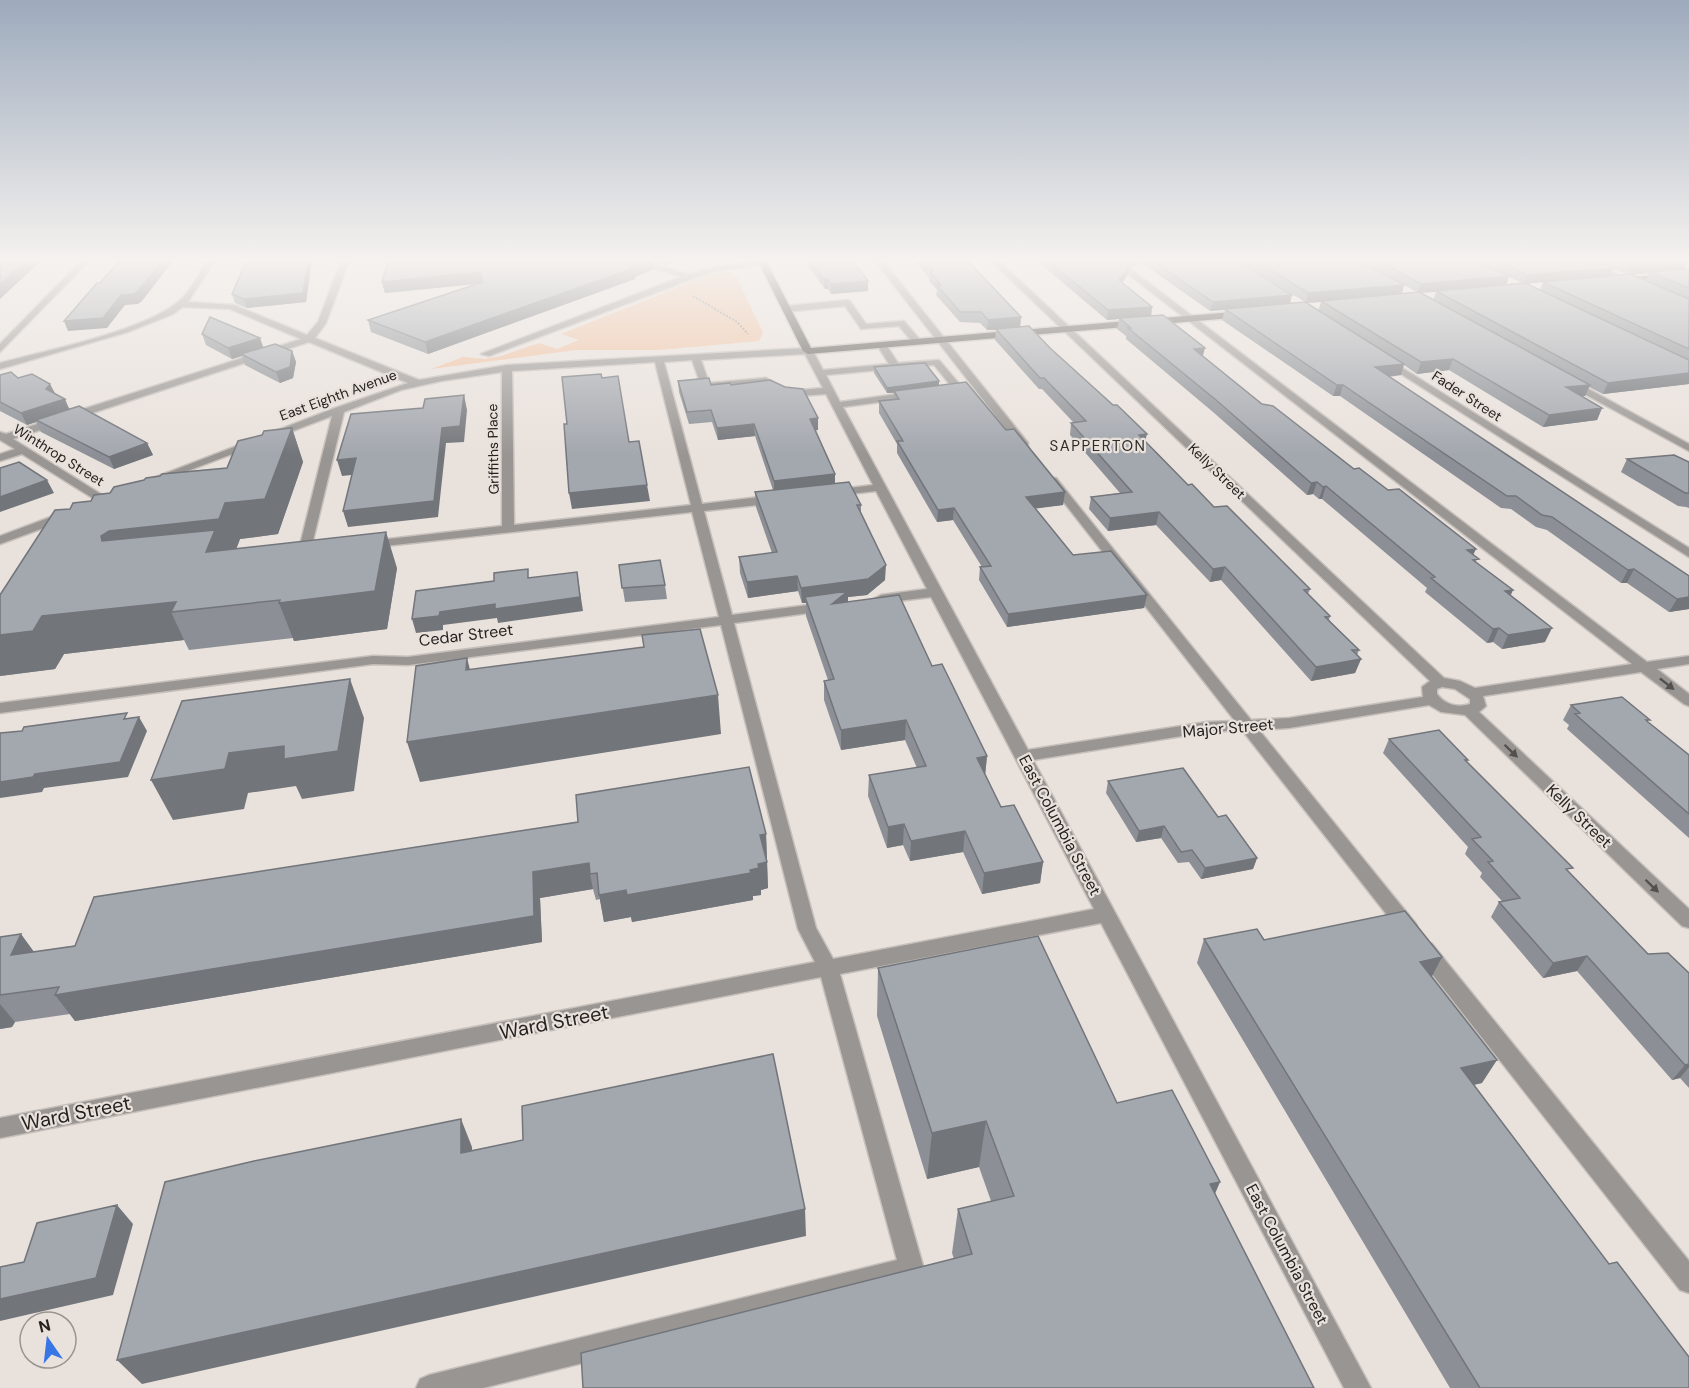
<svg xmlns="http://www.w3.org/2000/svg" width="1689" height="1388" viewBox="0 0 1689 1388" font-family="'DM Sans',sans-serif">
<rect width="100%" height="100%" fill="#e9e1dc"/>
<path fill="#efc0a0" d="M716,272h14l6,4 27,57 -4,8 -100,9h-83l-145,19 32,-12 22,2 16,-3 38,-13 18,6 22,-9 -18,-6z"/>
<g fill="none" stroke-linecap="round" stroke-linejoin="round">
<defs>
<path id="minor" d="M81,261h8l-89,91v-8z
M207,261h8l-27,41 46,3 73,30 11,-13 23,-61h8l-23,62 -11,15 104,42 88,-15 301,-17 5,3 10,19 66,-6 -12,-19 5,-3 3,1 13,20 41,-3 23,27v4l-18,1v-4l8,-1 -18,-22 -108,10 14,27 71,-10 5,3 -5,3 -68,9 185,343 179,-28 28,-1 -187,-239v-4h8l195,242 38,-2 134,-21 -1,-10 8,-6 -439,-420h8l445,417 16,3 15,7 157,-24 -521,-403h9l527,401 42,-6v8l-32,5 32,25v12l-5,-2 -43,-32 -158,24 3,10 -7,6 210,197v19l-7,-2 -217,-211 -24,-3 -12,-7 -140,23 -30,2 157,194 2,5 -2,5 -7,3 -7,-3 -160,-204 -35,2 -174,28 338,628h-27l-243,-465 -261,51 84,295 -3,9 -438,110h-67l4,-9 9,-4 468,-115 -76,-283 -821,161v-20l815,-156 -17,-33 -77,-304 -313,40 -35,-1 -373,49v-10l373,-47 35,1 311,-40 -27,-105 -325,36 -2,-3 2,-3 4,-1 131,-15v-154l-61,9 -40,9 -57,22 -34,141 -6,4 -6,-4 34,-137 -171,65 -4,1 -6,-3 184,-71 73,-25 -99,-41 -296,97 94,59v4h-8l-77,-48 -22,7v-7l15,-5 -15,-9v-8l6,2 295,-95 -71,-30 -47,-2 -10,7 -45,18 -128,37v-6c48,-13 141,-31 178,-61 13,-10 20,-28 29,-41zM805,354l18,34 -34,3 -23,-13 -57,5 -8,-23zM692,360l10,28 62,-4 23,13 39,-3 47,91 -40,5 -6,3 6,3 43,-5 51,98 -46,6 -7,4 7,4 50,-6 163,312 -261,50 -17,-31 -82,-305 90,-12 7,-4 -7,-4 -92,12 -28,-104 72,-8 6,-4 -6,-4 -74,9 -38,-142zM655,362l36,143 -177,20 -2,-154zM1442,687l13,2 15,10v5c-12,4 -25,1 -33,-10v-5z
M630,261h12l47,13 22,-6 50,-7 6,2 -55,9 -20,7 -203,77 -8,-2 200,-77z
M875,261h8l145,182v4h-8z
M1578,261h10l50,22 -7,2z
M847,300l3,1 16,23 38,-3 18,21 -8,2 -15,-18 -38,3 -16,-23 -59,6 -4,-3 4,-3z
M1385,357l304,191v9l-307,-195 -2,-2z
M1568,381h6l115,63v7l-121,-66z
M64,512l4,1v6l-68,25v-8z
M1425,942l7,2 257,317v32l-9,-3 -262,-334 -3,-6 3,-6z"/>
<path id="major" d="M758,261h8l45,87 433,-37 4,3 -4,3 -436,37 -5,-3z
M1689,272v4l-69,6 -4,-2 4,-2z"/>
</defs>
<use href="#minor" stroke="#c6bfba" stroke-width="3"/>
<use href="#major" stroke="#c6bfba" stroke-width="3"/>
<path stroke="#938e8a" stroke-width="2" stroke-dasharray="2 1.5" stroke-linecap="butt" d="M693,296l44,26 11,12"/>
<use href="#minor" fill="#989593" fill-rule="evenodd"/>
<use href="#major" fill="#5b5652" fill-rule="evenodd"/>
</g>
<path fill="#8c9096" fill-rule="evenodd" d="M246,261h66l-6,41 -59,6 -12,-5 -3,-9z
M388,261h288l-11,4 -14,-4 1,9 -17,7v2l-207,75 -57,-22 -3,-12 110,-36 -93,9 -3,-11z
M804,261h49l15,30 -37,3 -3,-5h-3z
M915,261h56v3l50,53 -1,10 30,21 95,93 43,44 122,104 -2,5 22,22 -1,4 30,30 -2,5 4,4 -6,14 -44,8 -90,-101 -11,2 -54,-57 -48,6 -19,-22 2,-12 29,-4 -50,-58 1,-12h3l-32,-34h-3l-44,-49 1,-10h-9l-7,-7 -20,-1 -24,-27 1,-5 -8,-9v-3z
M1037,261h83l9,6 -2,9 -5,7 30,24 -1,9 52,40 59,48 92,65 119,85 4,9 33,33 35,46 -43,7 -9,-7 -6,1 -62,-51 2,-4 -105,-89h-3l-6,-5 -6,1 -94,-83 -87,-73v-3l-9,-7 2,-10 -12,1z
M1124,261h15l-6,7z
M1139,261h99l52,43 15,-2 -66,-41h449l-3,8h4v115l-86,10 -14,-7 -4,9h-3l20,12 -5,12 -54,7 -94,-57 -32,4 -13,-9 -3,10 -12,2 300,199v33l-20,3 -42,-29h-6l-74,-53 -11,-3 -25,-18 -10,-1 -161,-112h-7l-111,-76 3,-10 -15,1zM1612,269l14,5 -17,2zM1649,273l-3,8 -15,-6zM1509,277l13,6 -16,2zM1543,282l-3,8 -14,-6zM1404,285l13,7 -15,2zM1436,292l-3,8 -13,-7zM1321,302l-3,9 -12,-8z
M202,334l61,13 29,4 4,11 -3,16 -13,5 -35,-18 -3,-9 -10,3 -26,-14z
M874,367l65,18 67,45 59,62 -2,13 -28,3 38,47 74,40 -3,13 -137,19 -28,-47 1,-13h2l-29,-47 -16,2 -40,-69v-9l-18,-31v-12l14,-1 1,-7h-7l-13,-20z
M0,375l18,3 37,16 15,15 77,34 6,12 -39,14 -73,-37 -5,-10 -9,3 -27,-14z
M678,381l33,4h20l87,45h-2l19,44v9l26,22v8l24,67 -18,15 -19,2v5l84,64 55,90 -2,19 16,32 42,55 -3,21 -58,11 -19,-42 -53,9 -7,-16 -16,3 -19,-52 1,-21 48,-7 -12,-28 -64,10 -17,-50v-19l4,-1 -22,-64v-13h-4l-4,-12 -50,7 -8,-25 -1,-16 33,-4 -16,-46 -1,-15 18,-2 -18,-54 -37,4 -6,-18 -23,2 -10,-32z
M292,428l11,34 -25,72 -38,5 -4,10 161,19 -10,61 -93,12 -1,-3 -104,12 -5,-10 -120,14 -9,15 -55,7v-81l70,-86 40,-16 117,-25z
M1627,459l62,3v46l-3,-1 -8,-1 -57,-34z
M619,565l46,20 2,14 -42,3z
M1571,705l77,18 41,32v83l-122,-109 2,-4 -6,-5z
M1389,739l78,24 103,110 78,81 41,19v115l-9,-10 -8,2 -95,-109 -34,7 -52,-61 8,-15 3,-1 -22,-24 2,-4 -17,-19 3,-7 -85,-94z
M1108,781l110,36 39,41 -4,11 -52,10 -12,-17 -11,1 -17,-25 -25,4 -30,-49z
M766,834l2,54 -7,2v5l-8,1v4l-121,22 -1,-5 -27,5 -4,-23 -4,1 -3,-11 -53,9 2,44 -467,79 -5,-7 -55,8 -3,5 -12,2v-92l34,15z
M1204,939l60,1 178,17 -10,19 50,107 -9,2 136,179 80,124h-239l-253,-425z
M878,968l239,135 98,91 -261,65 -2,-6 6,-44 33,-8 -12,-34 -52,12 -50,-163z"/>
<path fill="#72757a" d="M26,261h15l-41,38v-15z
M163,261h10l-31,40 -4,3 -13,1 -18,23 -39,3 -4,-10 57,-26z
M308,261h4l-6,41 -59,6 -3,-9z
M647,261h4l1,9 -17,7v2l-207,75 -3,-12z
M665,261h11l-11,4z
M1135,261h4l-6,7z
M1688,261l-4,9 -35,2v1l-21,2 4,-9z
M1129,267l-2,9 -10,13 2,-9z
M1613,268l-4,9 -66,5 -19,2 3,-9z
M480,272l3,11 -98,10 -3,-11z
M1509,276l-3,10 -88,7 3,-9z
M824,279h4v10h-3z
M868,281v10l-37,3v-10z
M1404,285l-3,10 -95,8 2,-10z
M1292,295l-2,9 -80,7 3,-9z
M1152,307l-1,9 -44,4 1,-10z
M1021,317l-1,11 -33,2 1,-10z
M260,338l4,11 -23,5 1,2 -10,3 -4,-11z
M1205,348l-3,11 -8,-10z
M292,351l4,11 -3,16 -13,5 -4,-11z
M1453,359l-4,11 -32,4 4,-12z
M1404,364l-3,11 -29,3 3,-11z
M1689,373v11l-86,10 5,-11z
M939,381v6l-52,6v-5z
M50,384l6,11 -10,-6z
M1337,385h6l-3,11h-7z
M1590,385l-5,11 -24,3 5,-12z
M464,395l3,15 -3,32 -18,1 -8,74 -90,10 -5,-16 99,-83z
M65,399l5,12 -34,9v2l-9,3 -6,-12z
M1602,408l-5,12 -54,7 6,-12z
M818,418v12l-7,1 -1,-12z
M754,424l1,12 -37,4 -1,-12z
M292,428l11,34 -25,72 -38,5 -6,16 -132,-14 -1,-5 8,-5 116,-28z
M1147,434l-3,12 -5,-11z
M147,443l6,12 -39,14 -5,-12z
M356,458l4,16 -18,2 -5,-16z
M835,474v12l-61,7v-12z
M47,480l7,13 -54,19v-15z
M1317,482l-4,12 -6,1 4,-12z
M647,485l3,16 -78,8 -3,-16z
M1326,486l-4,13h-3l4,-12z
M1065,492l-2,13 -38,5 1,-13z
M954,508l-1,12 -16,2 1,-12z
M1159,512l-3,13 -48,6 2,-13z
M386,532l11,36 -10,61 -93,12 -15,-38z
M1476,549l-6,13 -3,-12z
M886,565l-1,15 -18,15 -19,2v13l-16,-6 -27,-7 1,6h-4l-1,-15z
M1225,567l-4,13 -11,2 3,-13z
M1634,569l-7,14h-6l7,-13z
M577,572l6,39 -85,12 -1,-5 -54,7v5l-27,3 -4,-14z
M797,576l1,15 -50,7 -1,-16z
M1513,590l-6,14 -2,-13z
M1147,595l-3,13 -137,19 1,-13z
M1689,597v12l-20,3 8,-13z
M176,602l-5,10 13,28 -120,14 -9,15 -55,7v-41l42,-19z
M1499,628l-6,14 -6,1 6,-14z
M1552,628l-7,14 -43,7 6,-14z
M467,658l10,39 -11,-27z
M1361,659l-6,14 -44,8 5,-14z
M350,679l14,39 -10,73 -52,8 -6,-13 -48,7 -4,16 -71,11 -22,-40 78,-27z
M718,695l3,39 -301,48 -13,-40z
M139,717l8,14 -19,46 -84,11 -2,4 -42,6v-16l35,-8z
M906,720l-1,20 -64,10v-20z
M987,756l-2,20 -8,-18z
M904,824l-1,21 -16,3 1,-21z
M1164,826l-3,12 -25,4 3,-11z
M965,831l-2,21 -53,9 1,-20z
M766,834l1,26 -5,1 -2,-26z
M1257,858l-4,11 -52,10 4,-11z
M767,862l1,26 -7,2v5l-8,1v4l-121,22 -1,-5 -27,5 -5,-27 151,-25 8,-6z
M1043,862l-3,21 -58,11 2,-21z
M589,863l1,11 3,15 -53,9 2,44 -467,79 -20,-26 478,-123z
M21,934l19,26 -29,-5z
M1587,956l-10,15 -34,7 10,-15z
M1442,957l-12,23 -10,-18z
M0,1004l15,18 -3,5 -12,2z
M1497,1060l-15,23 -36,8 15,-23z
M1689,1064v3l-9,11 -8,2 13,-15z
M461,1119l11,28 1,33 -12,-27z
M986,1121l-7,46 -52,12 5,-46z
M1220,1182l-19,45 9,-43z
M117,1205l16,19 -20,71 -113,26v-22z
M805,1209l1,27 -664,148 -25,-24z"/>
<path fill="#a3a7ae" stroke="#72757a" stroke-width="1.5" d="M0,261h26l-26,23z
M119,261h44l-25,30 -4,3 -13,1 -18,23 -39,3 33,-38h3z
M246,261h62l-5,32 -59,6 -12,-5z
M388,261h259l-17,6 4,1 -209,74 -57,-22 115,-38 -3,-10 -98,10z
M811,261h42l15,20 -37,3 -3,-5h-4z
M924,261h44l53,56 -33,3 -7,-8h-21l-23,-27h4l-11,-13 3,-1z
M1048,261h72l9,6 -10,13 33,27 -44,3z
M1153,261h85l54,34 -79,7z
M1256,261h103l45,24 -96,8z
M1379,261h98l32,15 -88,8z
M1498,261h99l16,7 -86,7z
M1619,261h69l-56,5z
M1689,269v19l-40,-16z
M1630,274l59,25v50l-146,-67z
M1525,283l164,77v13l-81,10 -172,-92z
M1419,292l171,93 -24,2 36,21 -53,7 -96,-56 -32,3 -100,-61z
M1305,302l99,62 -29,3 314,209v21l-12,2 -43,-30 -6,1 -76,-53 -10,-2 -26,-19h-9l-164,-111h-6l-112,-76z
M1163,315l42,33 -11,1 68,55 11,2 81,63 5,-1 29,22 11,-1 77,60 -9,1 12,9 -6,1 40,30 -8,1 47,37 -44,7 -9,-7 -6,1 -62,-51 4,-1 -109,-91 -3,1 -6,-5 -6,1 -95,-83 -88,-72h3l-12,-10z
M210,317l50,21 -32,10 -26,-14z
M1029,326l21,22 63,57h4l30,29 -8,1 49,50 4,-1 22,23 13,-1 83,83 -6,1 26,26 -5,1 34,33h-7l9,9 -45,8 -91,-100 -12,2 -54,-57 -49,6 -19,-21 41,-5 -61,-69 15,-2 -42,-43h-4l-44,-49z
M275,344l17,7 -2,16 -14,5 -35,-18z
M925,363l14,18 -52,7 -13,-21z
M11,372l7,6 14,-4 18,10 -4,5 19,10 -44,14 -21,-11v-27z
M601,374l1,4 16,-2 11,66 10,-1 8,44 -78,8 -5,-69h3l-5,-47z
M709,378l2,7 19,-2 1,2 39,-5 15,7 18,2 15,29 -8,1 25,55 -61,7 -20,-57 -37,4 -6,-18 -24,2 -9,-31z
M966,382l40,48 8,-1 51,63 -39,5 47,58 38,-4 36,44 -139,19 -28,-47 11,-1 -37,-58 -16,2 -41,-69h6l-24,-40 20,-2 -5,-8z
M464,395l-4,31 -18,2 -8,73 -91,10 13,-53 -19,2 14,-46 72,-6 2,-9z
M79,406l68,37 -38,14 -73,-37z
M292,428l-27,71 -40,4 -6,16 -110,12 -8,5 1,5 113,-11 -9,22 180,-20 -11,59 -96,12 1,-3 -109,12 5,-10 -134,14 -9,15 -33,4v-40l55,-85 15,-1 3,-6 18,-2 3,-6 16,-2 4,-6 30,-7 2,-2 14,-2 2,-2 65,-6 11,-27 24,-6 2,-4z
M1674,455l15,7v31h-4l-58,-34z
M19,462l28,18 -47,17v-29z
M849,482l12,23h-4l29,60 -18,14 -67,9 -4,-12 -50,6 -8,-25 38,-5 -22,-60z
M660,560l5,25 -43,3 -3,-23z
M528,569v9l49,-6 3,25 -85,12v-5l-55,8 -1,4 -27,3 4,-28 78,-10v-8z
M848,591l-16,13 67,-9 33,71 10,-2 45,92 -10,2 24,49 13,-2 29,57 -59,11 -19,-42 -54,10 -7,-17 -16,3 -19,-52 57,-9 -20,-46 -65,10 -17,-49 10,-2 -29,-82z
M700,629l18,66 -311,47 9,-76 51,-8 -1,12 178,-23 -2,-12z
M350,679l-12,72 -54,8v-13l-55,7 -4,16 -74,11 31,-79z
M1622,697l28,23h-4l2,2 41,33v59l-114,-100 5,-1 -9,-8z
M127,713l-3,6 15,-2 -19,45 -85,12 -2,3 -33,5v-49l22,-2 2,-4z
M1439,730l29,30h-3l108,108 -7,1 82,85 20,-1 21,20v91l-4,1 -98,-109 -34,7 -54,-61 21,-4 -32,-36 5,-1 -21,-22 9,-2 -92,-98z
M749,767l17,67 -6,1 7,27 -9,2 1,4 -9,2 1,3 -124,22 -1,-5 -27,5 -2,-22 -7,1 -1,-11 -56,9 1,44 -479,79 4,-8 -59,8v-58l21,-3 -10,21 64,-9 19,-49 484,-75 -2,-27z
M1183,768l35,49 8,-2 31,43 -52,10 -13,-18 -11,2 -17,-26 -25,5 -31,-50z
M1405,911l37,46 -22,5 77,98 -36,8 148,196 8,-2 72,95v31h-209l-276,-449 53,-10 7,11z
M1038,936l79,167 55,-13 48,92 -10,2 104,204h-731l-2,-35 391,-99 -14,-45 56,-13 -28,-75 -54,12 -54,-165z
M773,1054l32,155 -688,151 48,-178 89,-21 207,-42v34l62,-13 -1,-34z
M117,1205l-21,73 -96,21v-32l24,-5 13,-39z"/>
<defs><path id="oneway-solid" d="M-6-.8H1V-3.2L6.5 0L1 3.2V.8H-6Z" transform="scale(1.5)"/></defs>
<g fill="#53504e">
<use href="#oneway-solid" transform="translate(1667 684) rotate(38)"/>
<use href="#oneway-solid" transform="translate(1511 751) rotate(44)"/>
<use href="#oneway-solid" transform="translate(1652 886) rotate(44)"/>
</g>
<linearGradient id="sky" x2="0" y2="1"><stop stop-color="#9daabc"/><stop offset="0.57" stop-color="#f5f2ef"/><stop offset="1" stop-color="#f5f2ef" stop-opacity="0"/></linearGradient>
<rect width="1689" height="455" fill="url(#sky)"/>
<g text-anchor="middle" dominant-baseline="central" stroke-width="4.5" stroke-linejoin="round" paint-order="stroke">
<g font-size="14" fill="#252220" stroke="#e9e1dc">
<text transform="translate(338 395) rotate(-20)">East Eighth Avenue</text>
<text transform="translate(1467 396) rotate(33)">Fader Street</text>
<text transform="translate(493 449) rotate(-91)">Griffiths Place</text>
<text transform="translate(59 455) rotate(32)">Winthrop Street</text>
<text transform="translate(1217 471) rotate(44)">Kelly Street</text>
</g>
<g font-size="15" letter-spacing="1.5" fill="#312b28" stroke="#e9e1dc">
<text x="1098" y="446">SAPPERTON</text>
</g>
<g font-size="16" fill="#252220" stroke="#e9e1dc">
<text transform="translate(466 635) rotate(-7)">Cedar Street</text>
<text transform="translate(1228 728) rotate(-5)">Major Street</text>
<text transform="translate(1579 816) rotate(44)">Kelly Street</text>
<text transform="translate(1060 825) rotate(62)">East Columbia Street</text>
<text transform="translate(1287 1254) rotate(62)">East Columbia Street</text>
</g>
<g font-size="20" fill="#252220" stroke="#e9e1dc">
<text transform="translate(554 1022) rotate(-11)">Ward Street</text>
<text transform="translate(76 1113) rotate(-11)">Ward Street</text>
</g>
</g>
<g transform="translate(48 1340) rotate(346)"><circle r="28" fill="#e9e1dc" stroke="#9b9591" stroke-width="1.5"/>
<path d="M0-4.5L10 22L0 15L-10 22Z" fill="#3776e4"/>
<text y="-9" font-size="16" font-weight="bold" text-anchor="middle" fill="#252220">N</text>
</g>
</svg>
